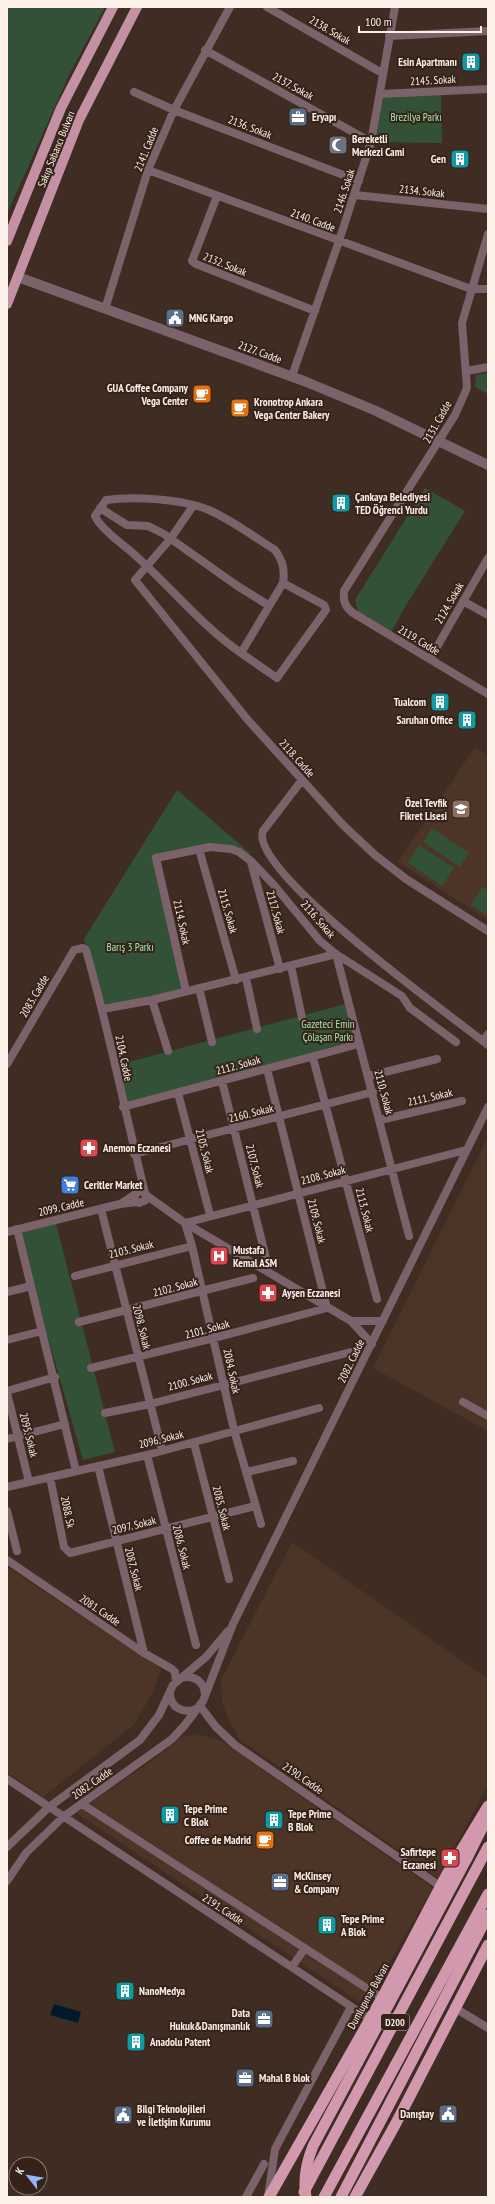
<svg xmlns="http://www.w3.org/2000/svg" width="495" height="2204" viewBox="0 0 495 2204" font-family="'PT Sans Narrow',sans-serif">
<rect width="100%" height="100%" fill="#3f2d23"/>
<path fill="#4c3426" d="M475,747l13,9v164l-90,-58z
M488,1137v294l-115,-63z
M292,1542l196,137v106l-50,93 -199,-139 -11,-21 -6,-17 -1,-21z
M7,1567l154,102 -9,25 -18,31 -91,72 -36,-25z
M201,1735l19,5 213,148 -69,117 -288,-192 69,-47 39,-30z"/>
<path fill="#325137" d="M7,7h98l-36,68 -62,139z
M441,91l1,52 -71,-1 9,-48z
M488,373v21l-13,-7 1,-12z
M425,488l40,23 -57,91 -18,32 -31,-19 -4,-15z
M177,790l74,64 -41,-7 -54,11 30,133 -83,18 -19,-70z
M432,828l37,25 -9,14 -37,-25z
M419,845l35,23 -12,18 -34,-23z
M483,886l5,4v26l-17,-11z
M349,1003l10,41 -236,63 -9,-41z
M55,1220l60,232 -32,8 -66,-231z"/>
<path fill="#00192b" d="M54,2004l27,8 -3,11 -28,-8z"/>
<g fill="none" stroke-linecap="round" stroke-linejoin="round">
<path stroke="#7c626b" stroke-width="8" d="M267,7l115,66
M389,36l99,-5
M205,50l166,92
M134,92l40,18 185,71
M380,94l108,-5
M148,170l323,119h17
M355,195l133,14
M217,196l-25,65 4,3 119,47
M488,234l-26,89 5,65 -12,27 -111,176c-1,10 1,16 9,22l135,81
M105,309l43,-139 26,-60 56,-103
M467,371l21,-4
M292,376l47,-135 32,-99 24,-135
M193,506l-22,32 -36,42 112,139 96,106 32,30 31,24 82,52
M100,508l27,17 21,1 16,8 72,51 32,20
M283,583l41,22 2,5 -49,68 -36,-25z
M463,601l25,14
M241,653c-42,-29 -74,-71 -113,-104 -9,-7 -29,-23 -33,-33l11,-16c28,-4 77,-1 103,10 23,10 45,27 66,40 8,11 10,20 8,33
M430,659l58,-101
M302,780l-39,51c-16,39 191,187 225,214
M199,849l37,131
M251,862l29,107
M291,966l11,52
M246,978l11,51
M199,988l13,54
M186,991l-30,-133 54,-11 21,2 8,3 12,9 22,23 47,57 16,13 66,42 8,12 46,34
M152,1000l16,51
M103,1009l49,-9 184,-46 73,282
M483,1041l5,-7
M313,1058l64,241
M7,1064l67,-114 9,-2 3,2c23,80 39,162 59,243
M369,1076l68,-17
M222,1081l44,177
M178,1093l32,122
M123,1107l236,-63
M380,1120l82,-19
M134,1154l239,-62
M146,1195l39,28 166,98 21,23
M123,1202l17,-11 5,2 1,7 -7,3 -4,-4v-3
M101,1209l61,241
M17,1229l59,242
M7,1232l113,-28 17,-2
M75,1276l117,-30
M7,1292l24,-6
M351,1321h32
M79,1322l174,-44
M7,1340l35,-9
M91,1368l123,-30 113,-30 -60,-239
M7,1391l48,-14
M7,1393l22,89
M463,1402l25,14
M105,1413l45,-9 201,-52
M7,1439l58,-15
M194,1443l35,136
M147,1455l49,190
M98,1466l46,187
M247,1472l46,-11
M50,1477l14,70 6,6 185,-47
M7,1487l140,-32 172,-47
M7,1511l10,40
M261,1524l-27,-94 -42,-184 -7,-23 281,-73
M7,1560l137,93 28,16 3,3 1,9
M181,1678c13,-4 24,4 24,18
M170,1693c0,15 14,21 26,16
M200,1706l16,21 19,18 205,141
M7,1779l363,240
M82,1804l300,194
M7,1847l42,-40 91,-67 19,-25 14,-30 33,-28 22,-26
M7,1881l19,-28 37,-36 109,-78 13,-14 18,-24 30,-77 255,-517
M292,1967l13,-19
M455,2008l33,20
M246,2197l18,-33
M268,2197l7,-48 76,-142"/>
<path stroke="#7c626b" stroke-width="10" d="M18,277l286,104 70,29 114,55"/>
<path stroke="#c490a3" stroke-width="10" d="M7,241l54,-133 52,-101
M7,304l72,-184 58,-113"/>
<path stroke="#d299ae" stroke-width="11" d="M467,1858l19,-38
M304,2192l184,-345
M269,2197l113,-199 65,-124 41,-68
M324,2197l164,-303
M341,2197l147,-282
M355,2197l40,-72 93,-180"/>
<path stroke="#d299ae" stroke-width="11" d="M306,2197c-3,-18 0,-34 7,-51l154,-288"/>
</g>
<defs>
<symbol id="building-square" viewBox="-11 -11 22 22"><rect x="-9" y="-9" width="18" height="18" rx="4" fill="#0f9aa8" stroke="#352319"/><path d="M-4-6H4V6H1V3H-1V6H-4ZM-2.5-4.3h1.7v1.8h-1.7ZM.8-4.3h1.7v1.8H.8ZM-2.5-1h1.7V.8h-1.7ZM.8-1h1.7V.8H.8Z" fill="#fff"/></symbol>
<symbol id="office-square" viewBox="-11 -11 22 22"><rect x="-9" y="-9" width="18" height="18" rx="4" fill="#5c6f8a" stroke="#352319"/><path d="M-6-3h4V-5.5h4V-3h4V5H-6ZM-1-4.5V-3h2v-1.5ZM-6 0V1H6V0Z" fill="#fff"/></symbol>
<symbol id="mosque-square" viewBox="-11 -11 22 22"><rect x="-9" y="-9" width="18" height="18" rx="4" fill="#6b7280" stroke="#352319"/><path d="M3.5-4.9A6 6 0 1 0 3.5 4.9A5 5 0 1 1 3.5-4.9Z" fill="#fff"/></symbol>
<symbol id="civic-square" viewBox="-11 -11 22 22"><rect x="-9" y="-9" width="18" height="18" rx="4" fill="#5c6f8a" stroke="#352319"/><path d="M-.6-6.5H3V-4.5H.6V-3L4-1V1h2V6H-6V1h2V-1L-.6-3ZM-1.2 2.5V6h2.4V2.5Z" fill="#fff"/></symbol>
<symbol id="cafe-square" viewBox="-11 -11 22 22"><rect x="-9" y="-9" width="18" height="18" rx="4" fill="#e8710a" stroke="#352319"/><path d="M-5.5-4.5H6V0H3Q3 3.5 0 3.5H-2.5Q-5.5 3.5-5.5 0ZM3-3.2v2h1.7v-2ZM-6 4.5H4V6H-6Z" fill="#fff"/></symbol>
<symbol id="school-square" viewBox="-11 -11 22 22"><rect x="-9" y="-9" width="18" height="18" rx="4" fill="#8d6e63" stroke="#352319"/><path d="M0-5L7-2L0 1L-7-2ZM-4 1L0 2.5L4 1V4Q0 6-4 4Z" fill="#fff"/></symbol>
<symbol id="pharmacy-square" viewBox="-11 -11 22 22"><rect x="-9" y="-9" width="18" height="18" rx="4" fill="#e0444e" stroke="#352319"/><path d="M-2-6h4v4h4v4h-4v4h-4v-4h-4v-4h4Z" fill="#fff"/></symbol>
<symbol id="supermarket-square" viewBox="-11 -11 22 22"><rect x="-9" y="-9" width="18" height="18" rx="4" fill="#3f7fe0" stroke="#352319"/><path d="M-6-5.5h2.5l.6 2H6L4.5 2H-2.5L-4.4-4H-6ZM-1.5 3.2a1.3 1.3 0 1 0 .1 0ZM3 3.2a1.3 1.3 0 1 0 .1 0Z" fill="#fff"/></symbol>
<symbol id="hospital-square" viewBox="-11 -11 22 22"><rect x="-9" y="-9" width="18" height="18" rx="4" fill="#e0444e" stroke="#352319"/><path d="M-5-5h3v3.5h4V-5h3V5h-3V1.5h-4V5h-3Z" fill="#fff"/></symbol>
</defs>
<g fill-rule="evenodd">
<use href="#building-square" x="460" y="51" width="22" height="22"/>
<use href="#office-square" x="287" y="106" width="22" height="22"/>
<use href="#mosque-square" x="327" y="134" width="22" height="22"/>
<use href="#building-square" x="449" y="148" width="22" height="22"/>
<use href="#civic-square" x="164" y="307" width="22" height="22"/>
<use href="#cafe-square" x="191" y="383" width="22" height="22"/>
<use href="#cafe-square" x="229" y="397" width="22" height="22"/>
<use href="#building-square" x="330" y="492" width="22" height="22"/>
<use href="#building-square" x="429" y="691" width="22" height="22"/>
<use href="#building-square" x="456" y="709" width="22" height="22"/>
<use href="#school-square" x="450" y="798" width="22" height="22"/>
<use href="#pharmacy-square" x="78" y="1137" width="22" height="22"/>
<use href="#supermarket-square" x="59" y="1174" width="22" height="22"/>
<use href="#hospital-square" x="208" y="1245" width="22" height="22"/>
<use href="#pharmacy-square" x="257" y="1282" width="22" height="22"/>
<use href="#building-square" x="159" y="1804" width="22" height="22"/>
<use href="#building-square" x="263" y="1809" width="22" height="22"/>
<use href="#cafe-square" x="254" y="1829" width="22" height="22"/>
<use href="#pharmacy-square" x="439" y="1847" width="22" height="22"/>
<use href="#office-square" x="269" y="1871" width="22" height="22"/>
<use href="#building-square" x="316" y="1914" width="22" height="22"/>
<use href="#building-square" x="114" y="1980" width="22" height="22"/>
<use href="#office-square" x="253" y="2008" width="22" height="22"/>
<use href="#building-square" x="125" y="2031" width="22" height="22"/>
<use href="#office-square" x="234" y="2067" width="22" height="22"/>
<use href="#civic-square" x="437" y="2103" width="22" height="22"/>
<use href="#civic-square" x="112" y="2104" width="22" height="22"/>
</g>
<g text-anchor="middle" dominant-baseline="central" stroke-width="4" stroke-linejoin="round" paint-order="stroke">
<rect fill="#352319" stroke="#c0b2ab" stroke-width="1" x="381" y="2014" width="28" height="16" rx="3"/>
<g font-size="10" font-weight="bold" fill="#fcf0e9">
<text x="395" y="2022">D200</text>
</g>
<g font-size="11" fill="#fcf0e9" stroke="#352319">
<text transform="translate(330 30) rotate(30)">2138. Sokak</text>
<text transform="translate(433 80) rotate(-3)">2145. Sokak</text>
<text transform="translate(293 86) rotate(29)">2137. Sokak</text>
<text transform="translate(250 127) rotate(21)">2136. Sokak</text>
<text transform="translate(56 149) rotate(-68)">Sakıp Sabancı Bulvarı</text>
<text transform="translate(146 149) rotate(-68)">2141. Cadde</text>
<text transform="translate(344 191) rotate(-72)">2146. Sokak</text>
<text transform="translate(422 191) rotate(6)">2134. Sokak</text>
<text transform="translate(313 220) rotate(20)">2140. Cadde</text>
<text transform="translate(225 264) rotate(22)">2132. Sokak</text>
<text transform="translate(260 352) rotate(20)">2127. Cadde</text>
<text transform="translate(437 422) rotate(-61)">2131. Cadde</text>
<text transform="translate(449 603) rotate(-60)">2124. Sokak</text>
<text transform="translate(419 640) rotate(31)">2119. Cadde</text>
<text transform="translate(297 758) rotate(48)">2118. Cadde</text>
<text transform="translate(228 911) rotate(74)">2115. Sokak</text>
<text transform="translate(276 912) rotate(75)">2117. Sokak</text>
<text transform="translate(318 919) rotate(49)">2116. Sokak</text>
<text transform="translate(182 922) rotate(78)">2114. Sokak</text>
<text transform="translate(34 996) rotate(-60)">2083. Cadde</text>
<text transform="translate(124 1058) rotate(78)">2104. Cadde</text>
<text transform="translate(238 1065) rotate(-15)">2112. Sokak</text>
<text transform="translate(384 1092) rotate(75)">2110. Sokak</text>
<text transform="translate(430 1097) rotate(-13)">2111. Sokak</text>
<text transform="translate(251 1113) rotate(-14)">2160. Sokak</text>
<text transform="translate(205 1151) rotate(76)">2105. Sokak</text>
<text transform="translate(255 1166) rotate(76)">2107. Sokak</text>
<text transform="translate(323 1175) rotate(-15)">2108. Sokak</text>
<text transform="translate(61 1207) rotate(-13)">2099. Cadde</text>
<text transform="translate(365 1210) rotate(76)">2113. Sokak</text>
<text transform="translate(317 1221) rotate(76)">2109. Sokak</text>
<text transform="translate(131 1249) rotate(-14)">2103. Sokak</text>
<text transform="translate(175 1287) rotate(-15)">2102. Sokak</text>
<text transform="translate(142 1327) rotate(76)">2098. Sokak</text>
<text transform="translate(207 1329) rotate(-15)">2101. Sokak</text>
<text transform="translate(351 1361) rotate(-64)">2082. Cadde</text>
<text transform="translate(232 1371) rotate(78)">2084. Sokak</text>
<text transform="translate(190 1381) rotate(-15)">2100. Sokak</text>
<text transform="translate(29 1435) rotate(76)">2095. Sokak</text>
<text transform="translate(161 1439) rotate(-14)">2096. Sokak</text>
<text transform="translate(222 1508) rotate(76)">2085. Sokak</text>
<text transform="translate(68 1512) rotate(78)">2088. Sk</text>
<text transform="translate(134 1525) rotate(-14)">2097. Sokak</text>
<text transform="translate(182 1547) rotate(76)">2086. Sokak</text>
<text transform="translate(134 1569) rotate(76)">2087. Sokak</text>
<text transform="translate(100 1610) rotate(34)">2081. Cadde</text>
<text transform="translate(303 1778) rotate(35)">2190. Cadde</text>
<text transform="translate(92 1783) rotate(-35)">2082. Cadde</text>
<text transform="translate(223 1909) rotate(33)">2191. Cadde</text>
<text transform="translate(368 1996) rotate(-61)">Dumlupınar Bulvarı</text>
</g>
<g font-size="11" font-weight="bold" fill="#fcf0e9" stroke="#352319" text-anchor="start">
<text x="457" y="62" text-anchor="end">Esin Apartmanı</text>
<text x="312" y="117">Eryapı</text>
<text x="352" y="139">Bereketli<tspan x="352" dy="13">Merkezi Cami</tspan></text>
<text x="446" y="159" text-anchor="end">Gen</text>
<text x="189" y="318">MNG Kargo</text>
<text x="188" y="388" text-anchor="end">GUA Coffee Company<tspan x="188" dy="13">Vega Center</tspan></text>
<text x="254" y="402">Kronotrop Ankara<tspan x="254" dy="13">Vega Center Bakery</tspan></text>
<text x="355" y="497">Çankaya Belediyesi<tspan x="355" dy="13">TED Öğrenci Yurdu</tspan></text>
<text x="426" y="702" text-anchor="end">Tualcom</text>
<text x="453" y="720" text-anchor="end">Saruhan Office</text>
<text x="447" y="803" text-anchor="end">Özel Tevfik<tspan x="447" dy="13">Fikret Lisesi</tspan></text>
<text x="103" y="1148">Anemon Eczanesi</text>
<text x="84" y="1185">Ceritler Market</text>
<text x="233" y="1250">Mustafa<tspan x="233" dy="13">Kemal ASM</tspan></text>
<text x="282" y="1293">Ayşen Eczanesi</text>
<text x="184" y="1809">Tepe Prime<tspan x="184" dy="13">C Blok</tspan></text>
<text x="288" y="1814">Tepe Prime<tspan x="288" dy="13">B Blok</tspan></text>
<text x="251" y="1840" text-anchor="end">Coffee de Madrid</text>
<text x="436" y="1852" text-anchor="end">Safirtepe<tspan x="436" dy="13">Eczanesi</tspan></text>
<text x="294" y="1876">McKinsey<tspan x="294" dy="13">&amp; Company</tspan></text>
<text x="341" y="1919">Tepe Prime<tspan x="341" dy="13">A Blok</tspan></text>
<text x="139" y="1991">NanoMedya</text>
<text x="250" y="2013" text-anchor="end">Data<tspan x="250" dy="13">Hukuk&amp;Danışmanlık</tspan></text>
<text x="150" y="2042">Anadolu Patent</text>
<text x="259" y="2078">Mahal B blok</text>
<text x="137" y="2109">Bilgi Teknolojileri<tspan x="137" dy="13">ve İletişim Kurumu</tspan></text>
<text x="434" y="2114" text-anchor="end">Danıştay</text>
</g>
<g font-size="11" fill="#a4ebae" stroke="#352319">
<text x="416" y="117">Brezilya Parkı</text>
<text x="130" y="947">Barış 3 Parkı</text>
<text x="328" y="1024">Gazeteci Emin<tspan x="328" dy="13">Çölaşan Parkı</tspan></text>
</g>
</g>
<rect width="495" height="2204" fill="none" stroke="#fcf0e9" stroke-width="16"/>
<g transform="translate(28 2176) rotate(301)"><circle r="19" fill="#352319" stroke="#85756c"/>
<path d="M0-3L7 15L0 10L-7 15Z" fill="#92b7fd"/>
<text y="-6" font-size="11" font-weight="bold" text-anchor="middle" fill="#fcf0e9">K</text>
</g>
<path d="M359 26v6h122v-6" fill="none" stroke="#fcf0e9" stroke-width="2"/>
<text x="365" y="26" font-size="12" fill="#fcf0e9" stroke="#352319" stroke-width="3" paint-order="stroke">100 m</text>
</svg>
